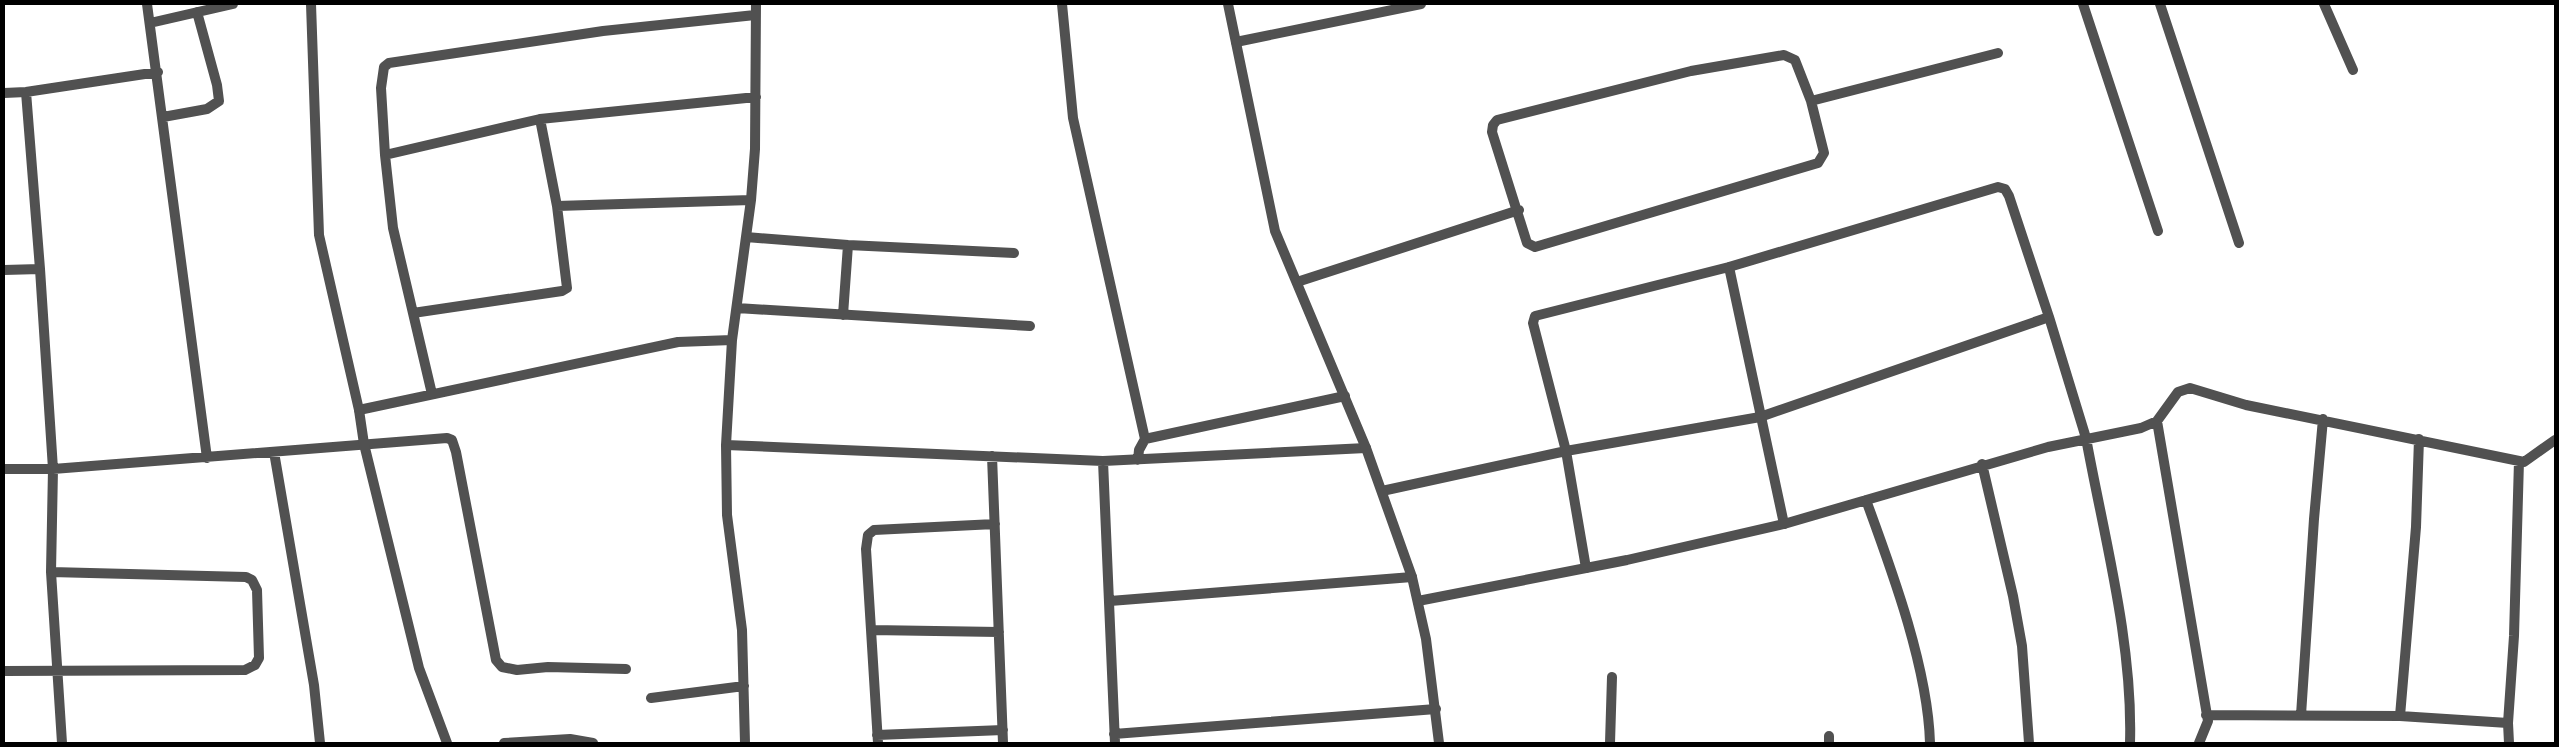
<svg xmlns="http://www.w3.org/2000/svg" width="2559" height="747" viewBox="0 0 2559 747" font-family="'Titillium Web',sans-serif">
<rect width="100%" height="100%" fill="#fff"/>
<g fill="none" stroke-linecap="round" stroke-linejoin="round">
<path stroke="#515151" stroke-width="10" d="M2083,4l75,227
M2160,4l79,239
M2324,4l29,66
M1236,42l185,-38
M1811,101l-16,-41 -11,-5 -93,16 -194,49 -4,5 -1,7 35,111 8,4 283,-84 6,-10 -13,-52 187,-48
M1729,267l55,257
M1297,282l222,-72
M1382,491l184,-40 194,-34 289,-100
M1586,568l-20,-117 -33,-128 2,-7 194,-49 269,-80 7,2 4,7 40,121 37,121"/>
<path stroke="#515151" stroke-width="10" d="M147,4l60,454
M1062,4l11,114 72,321
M150,23l83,-19
M26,92l14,177 13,200 -2,103 11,171
M4,93l22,-1 132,-20
M163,117l44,-8 12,-8 -2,-16 -20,-73
M385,155l155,-36 216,-22
M557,206l194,-6
M746,237l102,8 166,8
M4,270l36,-1
M737,308l293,18
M413,313l149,-22 5,-3 -10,-82 -17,-87
M843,315l5,-70
M432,394l-39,-166 -8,-73 -4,-67 3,-21 5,-4 214,-32 152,-16
M359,410l319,-68 54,-2
M2157,421l51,300 -9,22
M2086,438c18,99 47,204 44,305
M726,445l377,16
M274,452l40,233 6,58
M992,456l11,287
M1138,460l1,-10 6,-11 200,-43
M1982,464l31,132 9,50 7,97
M4,469h49l394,-31 5,2 4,12 40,208 6,7 15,3 31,-3 78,2
M1866,500c26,71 62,168 64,243
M1110,601l302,-24
M1418,601l209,-41 157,-36 264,-77 93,-19 16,-7 21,-29 12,-4 56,17 278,57 31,-22
M871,630l128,2
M4,671l241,-1 10,-5 4,-7 -2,-68 -5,-10 -6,-3 -195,-5
M651,698l93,-12
M2206,715l194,1 108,7
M2301,715l13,-196 9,-100
M2400,716l16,-189 3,-88
M1114,734l322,-25
M877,735l126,-5
M504,743l66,-4 23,4
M745,743l-3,-113 -15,-115 -1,-70 6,-105 19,-140 4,-51 1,-145
M878,743l-12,-194 2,-14 6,-5 121,-6
M1115,743l-12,-282 263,-13
M1610,743l2,-66
M1829,743v-7
M2509,743l-1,-20 6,-87 5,-175"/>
<path stroke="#515151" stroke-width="10" d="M311,4l8,231 40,175 5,34 55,224 28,75
M1228,4l47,227 91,217 46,129 14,62 13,104"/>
</g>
<rect width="2559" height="747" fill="none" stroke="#000000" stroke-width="10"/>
</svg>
